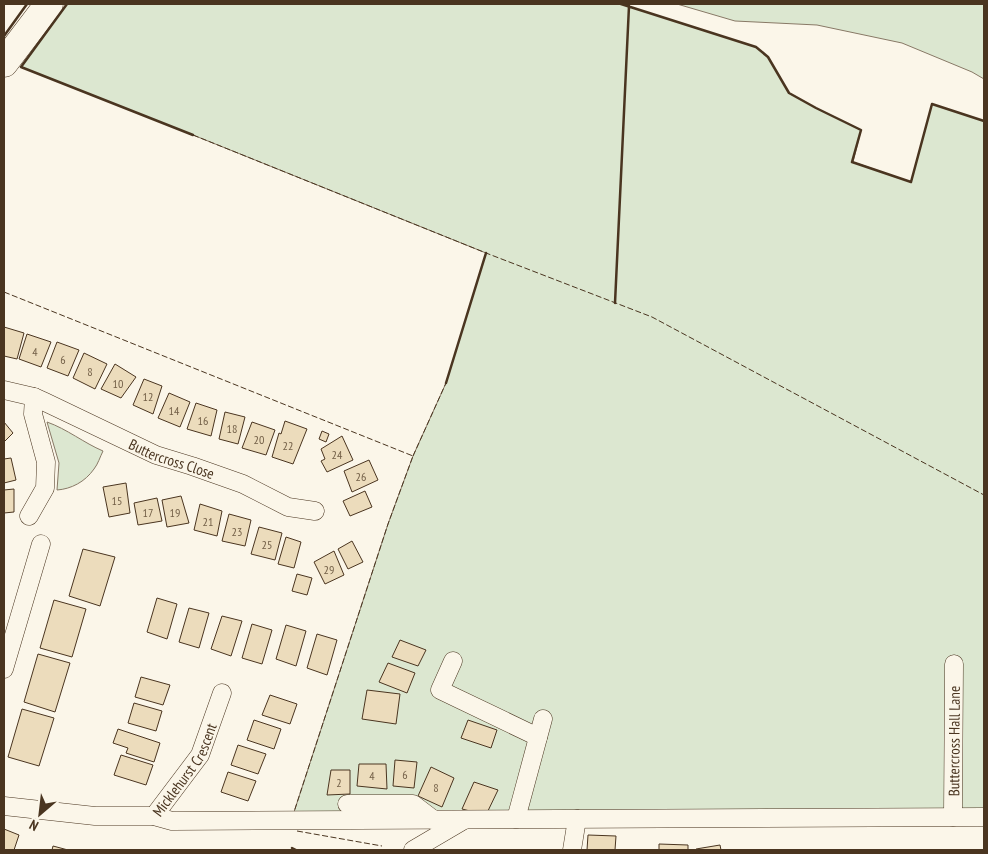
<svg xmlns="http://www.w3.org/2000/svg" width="988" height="854" viewBox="0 0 988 854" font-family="'PT Sans Narrow',sans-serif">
<rect width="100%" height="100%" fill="#fbf6e9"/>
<path fill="#dce7d0" stroke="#887966" d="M67,4h554l135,43 12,10 21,36 27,15 45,22 -8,32 58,20 21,-78 52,17v692l-690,-1 94,-288 25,-68 33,-73 40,-130 -293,-118 -172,-68z
M677,4h307v75l-12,-7 -70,-29 -85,-18 -82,-4z
M47,422c20,7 37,21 56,29 -3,6 -5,13 -9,18 -9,13 -23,20 -37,21l2,-27z"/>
<path fill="#ecdcbc" stroke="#4a3520" d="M4,327l20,6 -7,26 -13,-3z
M27,334l24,8 -10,25 -22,-8z
M57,342l22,8 -11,26 -21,-8z
M84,353l23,11 -12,25 -22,-11z
M115,364l21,13 -15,21 -20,-9z
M144,379l18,7 -9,28 -20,-9z
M169,393l21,9 -10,25 -22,-9z
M196,403l21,7 -6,26 -24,-7z
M225,412l20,5 -7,27 -19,-5z
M285,421l22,8 -14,35 -21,-7 7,-24 2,1z
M4,422l9,11 -9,9z
M252,422l23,8 -9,25 -24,-7z
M322,431l7,3 -3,8 -7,-3z
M342,436l11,24 -26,12 -6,-11 4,-2 -4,-10z
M11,458l5,22 -12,3v-24z
M369,460l9,20 -26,12 -8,-21z
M126,483l4,30 -21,4 -6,-30z
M14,489v23l-10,1v-23z
M365,491l7,16 -22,9 -7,-15z
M181,496l8,27 -22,4 -5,-27z
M157,498l5,23 -24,4 -4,-22z
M200,504l22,7 -5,25 -23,-6z
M229,514l22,6 -6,26 -23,-5z
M259,527l23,6 -7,27 -24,-6z
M286,537l15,5 -7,26 -16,-4z
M352,541l11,21 -15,7 -10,-20z
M83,549l32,8 -15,49 -31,-10z
M334,551l10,24 -19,9 -11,-22z
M297,574l15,4 -5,17 -15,-4z
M157,598l20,6 -10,35 -20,-7z
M54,600l32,9 -14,48 -32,-9z
M189,608l20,5 -10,35 -20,-6z
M222,616l20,5 -11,35 -20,-7z
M252,624l20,6 -10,34 -20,-6z
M286,625l20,6 -10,35 -20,-7z
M317,634l20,6 -10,35 -20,-7z
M400,640l26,10 -8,16 -26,-9z
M38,654l32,9 -15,49 -31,-10z
M388,663l27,10 -8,20 -28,-11z
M141,677l29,8 -7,20 -28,-8z
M367,690l33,4 -4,30 -34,-5z
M270,695l27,9 -7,20 -28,-9z
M134,703l28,8 -6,20 -28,-8z
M22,709l32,9 -15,48 -31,-9z
M254,720l27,9 -7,20 -27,-9z
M468,720l29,10 -6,18 -30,-10z
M118,729l42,14 -6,19 -28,-9 2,-5 -15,-5z
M238,745l28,9 -8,20 -27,-9z
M121,755l32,10 -7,20 -32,-10z
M395,760l22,2 -3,26 -21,-2z
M359,764h27l1,25 -30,-3z
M431,767l23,11 -12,29 -24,-11z
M331,770h19v24l-23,1z
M228,772l28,9 -8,20 -27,-9z
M474,782l24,8 -12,25 -24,-6z
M4,829l15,6 -5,15h-10z
M588,835l28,1 -1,14h-28z
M659,844l29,1v5h-29z
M720,845l1,5h-25v-1z
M53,846l15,4h-16z"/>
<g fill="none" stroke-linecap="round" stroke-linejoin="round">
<defs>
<g id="minor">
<path id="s1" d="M4,390l30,7 11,5 111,53 36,11 51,18 45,23 27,4"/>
<path d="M29,516l16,-28 1,-26 -13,-48 1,-17"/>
<path d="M453,661l-13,29 98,47"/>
<path d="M4,669l37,-125"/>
<path d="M347,804h66l21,16"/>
<path d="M4,806l91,10h59l18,5 812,-4"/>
<path id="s2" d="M154,816l46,-61 22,-62"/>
<path id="s3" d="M953,817l1,-153"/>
<path d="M516,819l27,-100"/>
<path d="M413,850l51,-30"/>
<path d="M572,850l5,-31"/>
</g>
<path id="primary" d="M4,63l45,-59"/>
</defs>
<use href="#minor" stroke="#4a3520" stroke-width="19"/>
<use href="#primary" stroke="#4a3520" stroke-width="29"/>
<use href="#minor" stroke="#fbf6e9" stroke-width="18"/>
<use href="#primary" stroke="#fbf6e9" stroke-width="28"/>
<path stroke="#4a3520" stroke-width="1" stroke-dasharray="6 2.5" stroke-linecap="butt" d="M193,135l293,118 166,64 332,178
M4,292l409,164 -25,68 -94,288
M413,456l33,-73
M297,831l85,15"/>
<path stroke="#4a3520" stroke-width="2.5" d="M67,4l-46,63 172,68
M621,4l135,43 12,10 21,36 27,15 45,22 -9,32 59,20 21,-78 52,17
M4,36l23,-32
M615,303l14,-297
M446,383l40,-130
M292,848l4,2"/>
</g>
<g text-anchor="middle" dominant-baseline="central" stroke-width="4" stroke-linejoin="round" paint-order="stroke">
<g font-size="12" fill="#725f47">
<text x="35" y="351">4</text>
<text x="63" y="359">6</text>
<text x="90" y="371">8</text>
<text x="118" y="383">10</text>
<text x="148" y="396">12</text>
<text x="174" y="410">14</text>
<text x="203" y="420">16</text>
<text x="232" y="428">18</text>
<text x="259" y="439">20</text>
<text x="288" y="445">22</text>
<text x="337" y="454">24</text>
<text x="361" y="476">26</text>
<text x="117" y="500">15</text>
<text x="148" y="512">17</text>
<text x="175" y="512">19</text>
<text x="208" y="521">21</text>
<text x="237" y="531">23</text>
<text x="267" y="544">25</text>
<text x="329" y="569">29</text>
<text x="405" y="774">6</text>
<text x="372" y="775">4</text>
<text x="339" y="782">2</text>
<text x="436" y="787">8</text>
</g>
<g font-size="15" fill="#4a3520" stroke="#fbf6e9">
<text stroke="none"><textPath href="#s1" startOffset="182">Buttercross Close</textPath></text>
<text stroke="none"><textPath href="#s3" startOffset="76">Buttercross Hall Lane</textPath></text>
<text stroke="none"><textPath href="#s2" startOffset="56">Micklehurst Crescent</textPath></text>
</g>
</g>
<rect width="988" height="854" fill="none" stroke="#4a3520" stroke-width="10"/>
<g transform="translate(40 814) rotate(208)" stroke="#fbf6e9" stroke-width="4" paint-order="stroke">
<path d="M0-4L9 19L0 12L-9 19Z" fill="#4a3520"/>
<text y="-8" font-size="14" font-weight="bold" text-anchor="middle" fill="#4a3520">N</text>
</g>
</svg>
